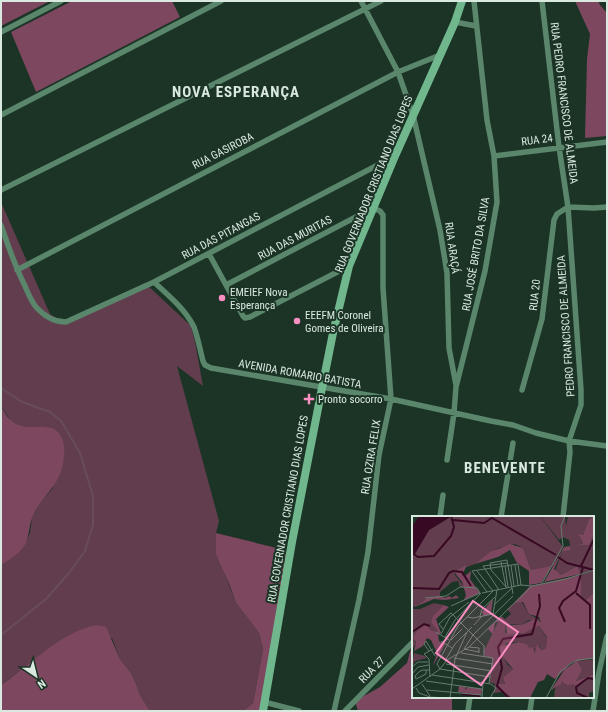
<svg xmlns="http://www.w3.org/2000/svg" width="608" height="712" viewBox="0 0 608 712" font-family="'Roboto Condensed',sans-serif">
<rect width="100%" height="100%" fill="#1b3426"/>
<path fill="#623d4d" d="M1,202l49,112 10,6h8l77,-37 46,43 4,16 8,44 -26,-20 42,155 -3,12 8,39 12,31 23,30 4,16 -10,54 -10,8h-93l-10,-16 -5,-14 -4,-8 -11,-14 -8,-21 -46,-1 -21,14 -44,34v-119l22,-18 7,-15 2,-15 9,-16 12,-14 4,-57 -8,-4h-20l-8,-1 -10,-5 -10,-15z"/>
<path fill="#7c475f" d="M1,1h49l-49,25z
M72,1h100l8,16 -144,75 -25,-60z
M575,1h23l2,4 7,8v123l-22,2 2,-79 3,-25z
M1,406c3,5 6,12 11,15 15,12 36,0 46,11 6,8 7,14 6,23 -2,31 -19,36 -31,61 -5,10 -3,23 -10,32 -6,7 -15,12 -22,18z
M216,533l77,19 -30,159h-20l10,-8 10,-54 -4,-16 -23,-30 -6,-17 -14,-32z
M97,625l9,2 14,32 11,14 4,8 5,14 10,16h-149v-26c30,-21 59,-53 96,-60z
M412,644h1v53h39v14h-94l-3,-10 25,-14 27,-24z"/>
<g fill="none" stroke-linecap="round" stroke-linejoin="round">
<path stroke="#694c5b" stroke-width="2" d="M1,388l21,14 28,10 11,9 19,32 13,43v29l-8,26 -16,22 -23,26 -45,36"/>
<path stroke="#5a866c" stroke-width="5.5" d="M361,1l37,71 15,43 27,115 7,43 2,75 7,37
M542,1l17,146 9,60 13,183v15l-12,36 1,11 -7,65
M455,22l21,4
M1,32l60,-31
M1,115l220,-114
M494,156l113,-14
M1,190l380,-189
M568,207l26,1 13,-1
M1,225c7,21 14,41 24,61 3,7 6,15 11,21 8,9 18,15 30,15l88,-40 241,-126
M209,254l34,62 2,2 5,-1 99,-51
M17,270l381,-198 42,-17
M154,282c15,14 31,27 40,45 4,11 6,23 9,34l2,4 6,3 180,31 100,22 22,4 23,8 33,8 38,5
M226,285l147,-77 7,3 3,4v73l8,111 -12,56 -11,97 -9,48 -25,111
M522,390l20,-71 12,-99 3,-6 11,-7
M447,460l7,-47 2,-26 29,-116 12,-69 -3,-46 -7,-36 -13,-119
M440,517l3,-22
M501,517l12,-74
M264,702l35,9
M345,711l68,-69
M468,711l2,-14
M530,711l2,-14
M593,711l6,-39 8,-36"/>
<path stroke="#70b78e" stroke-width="8" d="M263,711l29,-169 30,-154 11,-55 16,-67 46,-110 60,-134 7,-21"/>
</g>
<g fill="#fc8fc2" stroke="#1b3426" stroke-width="1.5">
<circle cx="222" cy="298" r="4"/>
<circle cx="297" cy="321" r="4"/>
<path d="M307 393h4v4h4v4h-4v4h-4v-4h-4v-4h4z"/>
</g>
<g text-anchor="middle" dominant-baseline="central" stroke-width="4" stroke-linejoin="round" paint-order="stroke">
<g font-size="11" fill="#dae9df" stroke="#1b3426">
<text transform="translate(564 103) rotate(83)">RUA PEDRO FRANCISCO DE ALMEIDA</text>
<text transform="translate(537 140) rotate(-7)">RUA 24</text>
<text transform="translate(223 151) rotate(-27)">RUA GASIROBA</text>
<text transform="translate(374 184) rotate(-68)">RUA GOVERNADOR CRISTIANO DIAS LOPES</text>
<text transform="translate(221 236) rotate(-28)">RUA DAS PITANGAS</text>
<text transform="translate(295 238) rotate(-28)">RUA DAS MURITAS</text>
<text transform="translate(452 248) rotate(82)">RUA ARAÇÁ</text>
<text transform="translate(476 254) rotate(-80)">RUA JOSÉ BRITO DA SILVA</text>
<text transform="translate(535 295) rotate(-84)">RUA 20</text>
<text transform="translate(566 326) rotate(-94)">PEDRO FRANCISCO DE ALMEIDA</text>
<text transform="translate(300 374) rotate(10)">AVENIDA ROMARIO BATISTA</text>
<text transform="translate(371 457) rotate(-81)">RUA OZIRA FELIX</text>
<text transform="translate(288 509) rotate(-80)">RUA GOVERNADOR CRISTIANO DIAS LOPES</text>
<text transform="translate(372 670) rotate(-46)">RUA 27</text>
</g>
<g font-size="11" fill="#dae9df" stroke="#1b3426" text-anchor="start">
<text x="230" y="292">EMEIEF Nova<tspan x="230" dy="13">Esperança</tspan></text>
<text x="305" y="315">EEEFM Coronel<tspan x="305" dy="13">Gomes de Oliveira</tspan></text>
<text x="318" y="399">Pronto socorro</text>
</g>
<g font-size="15" font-weight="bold" letter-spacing="1" fill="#dae9df" stroke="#1b3426">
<text x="236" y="92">NOVA ESPERANÇA</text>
<text x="505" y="468">BENEVENTE</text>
</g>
</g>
<g transform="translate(412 516)">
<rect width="182" height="182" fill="#1b3426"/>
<path d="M40,0h88l23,31 -10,19 -19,5 -3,-1 -8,-22 -8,-4 -17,4 -23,16 -22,8 11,15h-4l-2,-6 -6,1 -12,10v4l-13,2 -12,9 -3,-1v-51l17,-25zM153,0l1,10 2,-10h25l-4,3 -6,16 -4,1 4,7 -8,3 13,-1 6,-12v36l-13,5 -4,-8 -16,9 -6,-4 7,-19 9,-2 -2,-10 -6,-3 -4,3 -18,-23zM182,54v22l-8,8 -5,-1v-24zM109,85l8,13 13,7 -13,-1 -8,5 -12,-1 -4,-5 6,-5 -4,-5 7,-6zM22,87l10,2 -12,17 6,10 -7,-2 -5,-6 -13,15 3,4 -4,7v-41h8zM87,104l7,2 -1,11 14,1 20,-8 8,12 -1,10 -6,2 -1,-5 -4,8 -1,-5h-6l-1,-4 -8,-2 -12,1 -8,7 9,15 5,4 -10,10 2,5h-6l-2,4 16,10h-6l-5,-6 -8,1 1,-9 -6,-2 4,-23 -8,-3 -1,-5zM2,137l11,3 2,2 -12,3 -3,5zM182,143v15l-18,7 4,-8 -3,-12zM176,161l6,2v12l-5,2v5h-35l1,-9 5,-8 14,3z" fill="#623d4d"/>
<path d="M182,0v17l-5,12 -14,1 8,-3 -5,-9 5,1 6,-16zM98,28l13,4 8,22 21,-4 -11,17 -12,2v-14l-12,-8 -7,-13 -12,7 -23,7 15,-12zM158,30l1,4 -9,2 -8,17 7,6 16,-9 4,8 -37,8 20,-35zM55,49l-5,10 3,1 6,-5 -1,8 10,14 -16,7 2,-5 -4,-13 -7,-9h-4zM169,59v23l5,2 8,-8v66l-22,4 -17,17 -8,-5 -3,6 -6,2 -8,16h-17l-16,-10 2,-4h6l-2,-6 10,-9 -11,-13 -3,-6 2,-4 18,-4 8,2 2,4 4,-1 2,6 2,-9 4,6 5,-2 1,-11 -8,-11 -15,7 -17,1 -1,-11 -5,-3 -6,3 -2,11 -5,-5 13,-13 10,9h10l13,-6 7,3 -2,-5 -10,-3 -6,-12 -9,1 16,-17zM44,79l3,3 -14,2 -11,-1 -19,8 12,-9 13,-2 5,2 4,-2 3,2zM81,83l-2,15 -7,2 -2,-4zM32,89l5,2 -13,12 5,14 -3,2 1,6 6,3 -12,22 4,-13 -6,-13 -4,-2 -4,8 -9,5 2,-9 -3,-3 3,-7 10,-8 5,6 7,2 -7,-10 2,-6zM165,145l5,9 -6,11 18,-7v5l-6,-2 -13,11 -1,-4 -7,1 -6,-4v3l-10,6 14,-21zM47,170l7,1 -1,3 3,-3 14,2 -1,6 -23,-3z" fill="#7c475f"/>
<path d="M7,0h33l-23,14 -14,24 -3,1v-28z" fill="#380923"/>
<path fill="none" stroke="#380923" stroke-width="2" d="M41,4l31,3 8,-5 64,37M0,37l6,4 16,-1 17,-20 3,-9 -3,-11M146,41l9,6 27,7M169,50l13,-27M0,72l27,1 10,-16 4,-2 9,1 9,14M164,77l14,12v24M153,106l-6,-14 4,-7 13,-10 7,-24M0,116l12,-8 6,2M49,178l19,2M97,182l-12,-12 5,-18 -4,-21 5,-8 29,-5 8,-28 -1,-12M176,182l-11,-5 -1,-6 12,-9 6,1"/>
<path fill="none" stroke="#677c70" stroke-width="1" d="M89,46l5,25M99,49l3,21M103,49l3,20M93,50l3,21M65,55l16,20M130,67l21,-37 -2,-20 4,-10M95,72l-16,-18 -1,-7 17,-3 6,34M87,74l-16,-24 25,-3M75,76l-15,-21 46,-7 3,21M70,77l39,-8 11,1M13,82l21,-2 14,-9 17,1 3,5M82,89l18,-17M39,90l29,-13M81,98l4,-24M68,100l2,-7 13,-12M55,101l6,1 20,-4M62,109l8,-9M31,113l-4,-5 12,-11 33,33v10M24,116l13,8M29,118l9,-17 19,-15M33,121l10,-17 26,-27M39,124l11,-11M29,125l11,7M57,131l10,1v5M17,135l-5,-7 2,-3 9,15M67,136l-15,-3 9,-14 40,-39M49,137l32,5 -4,25M42,142l39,6M33,145l10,-17 17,-17M34,148l46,7M0,151l6,-5h10M28,153l-3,-5 21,-38 35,-35M28,153l50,8M14,154v4l-10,5 -1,-3 5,-5 3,-1h7M0,158l6,-7 11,-2M20,159l59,9 5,4 -6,10M18,161l-1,-18 -5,-5 9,-5M14,165l56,8M10,168l8,12M4,172l3,5 11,4 16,1M0,173l28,-20 7,-9 22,-13 63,-61 34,-7 28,-9M15,174l55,5M38,182l5,-39 12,-27M70,182l1,-15M134,182l14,-26 10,-8 8,-4 16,-2"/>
<path fill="#fc8fc2" fill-opacity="0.15" stroke="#fc8fc2" stroke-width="2" d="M61,85l45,31 -37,53 -45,-32z"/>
<rect width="182" height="182" fill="none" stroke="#dae9df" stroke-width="2"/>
</g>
<rect width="608" height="712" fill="none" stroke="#dae9df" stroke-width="4"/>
<g transform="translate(36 676) rotate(145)" stroke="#1b3426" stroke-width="3" paint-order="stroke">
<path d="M0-3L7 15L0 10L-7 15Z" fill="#dae9df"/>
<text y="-6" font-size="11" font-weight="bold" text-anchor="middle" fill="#dae9df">N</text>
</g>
</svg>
